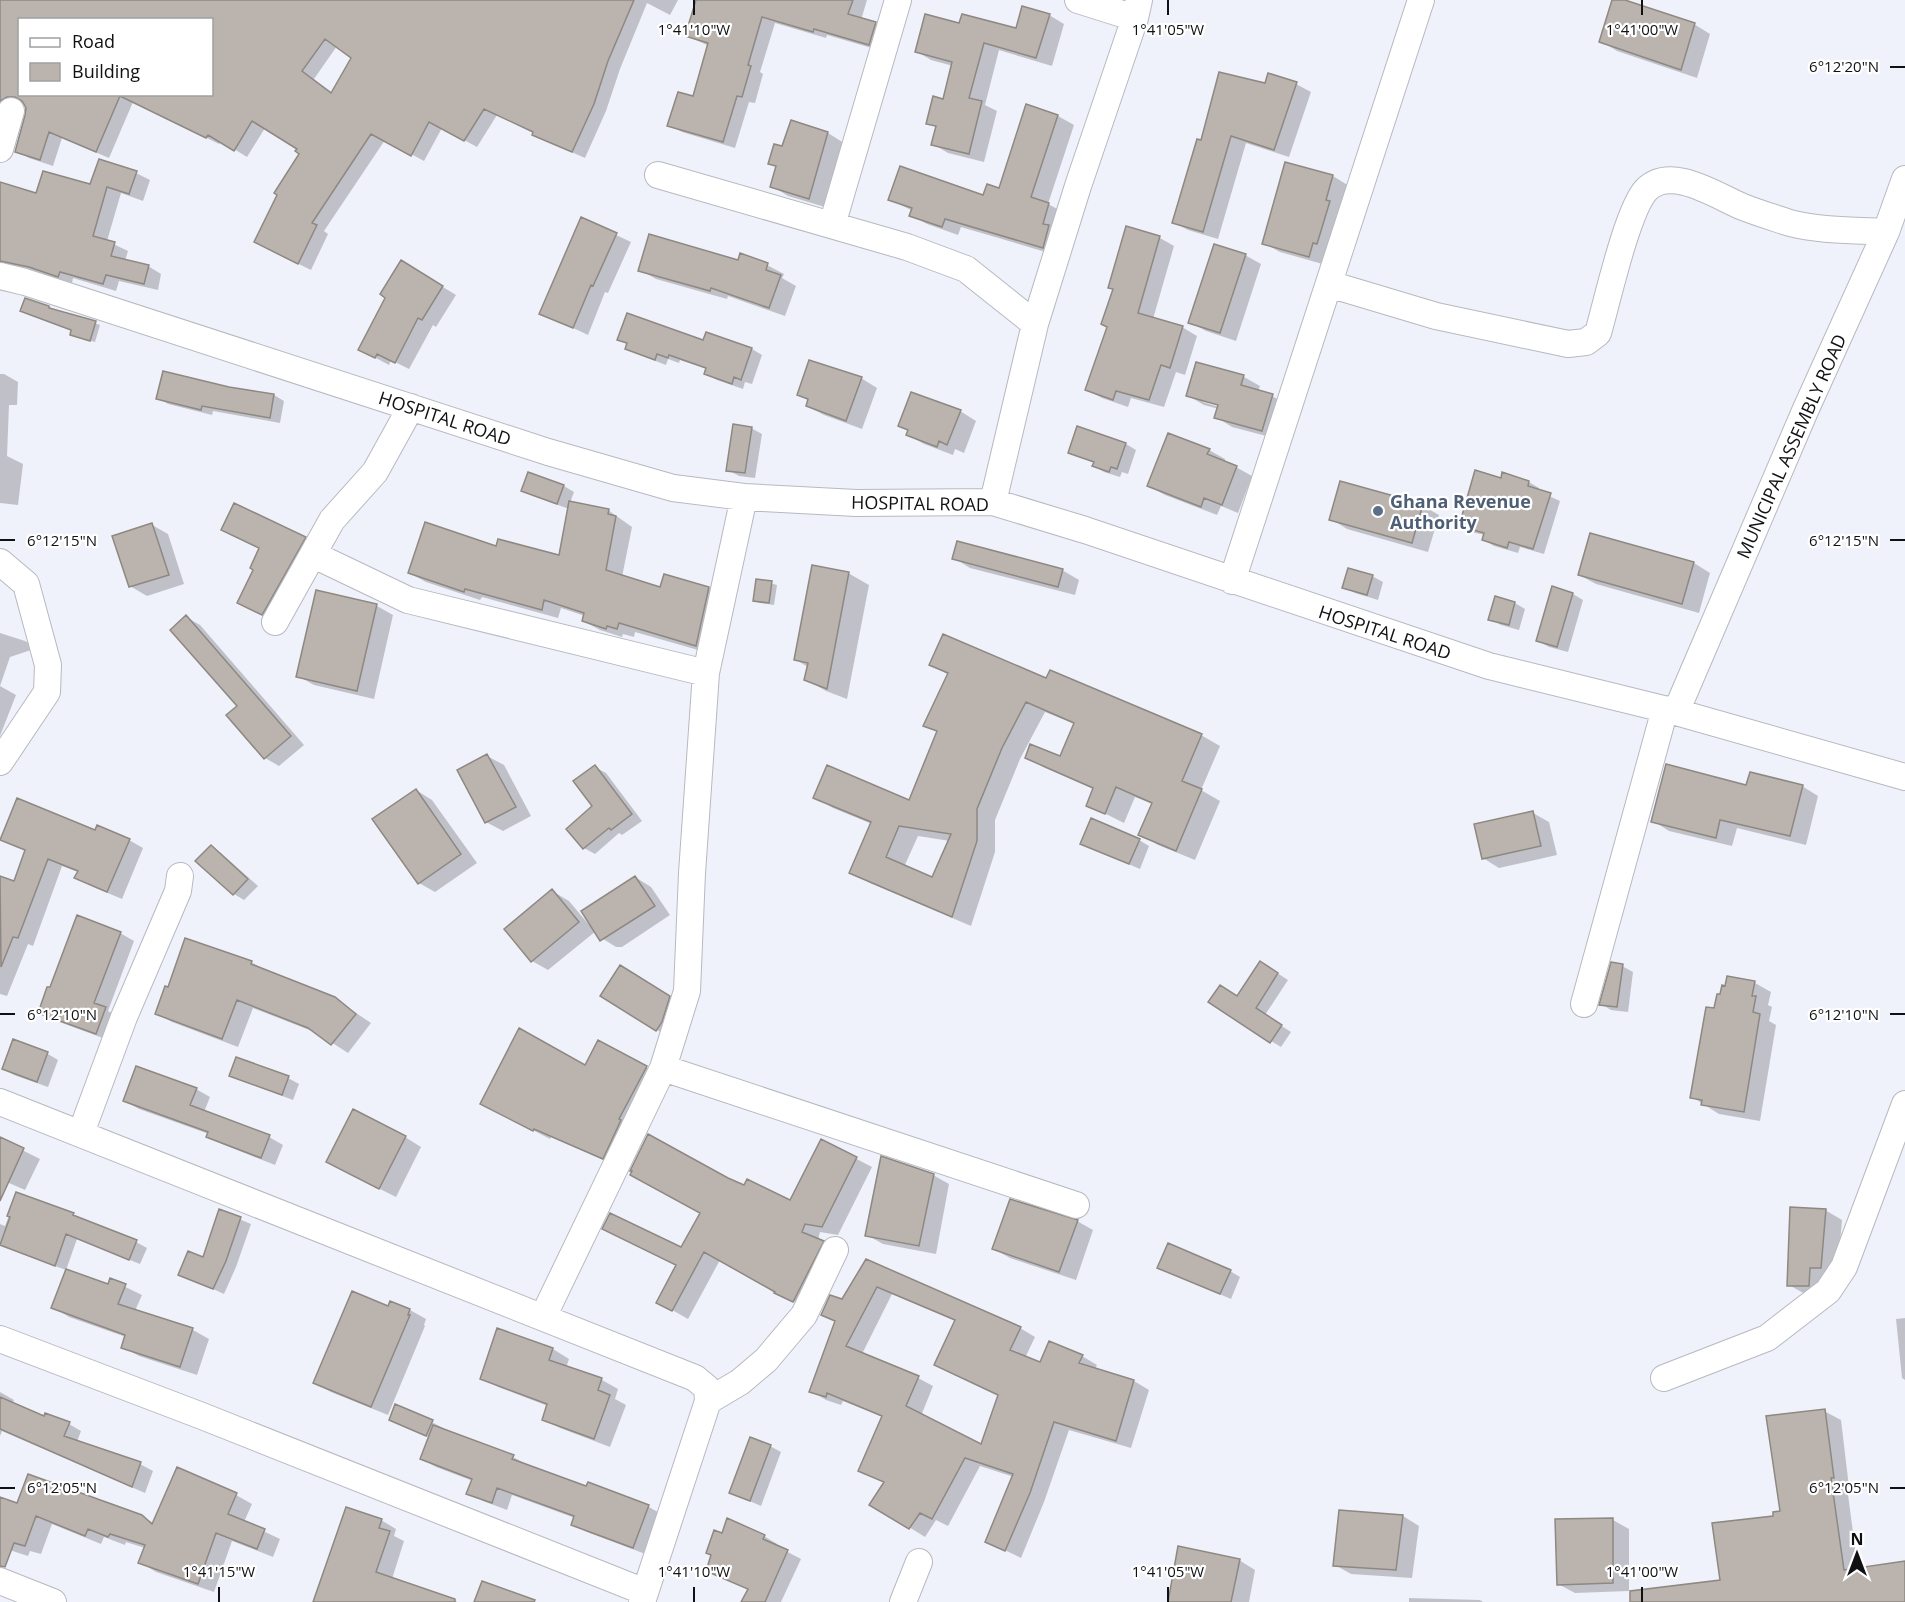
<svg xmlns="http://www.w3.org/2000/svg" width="1905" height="1602" viewBox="0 0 1905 1602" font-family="'Open Sans',sans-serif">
<rect width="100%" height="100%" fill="#f0f2fb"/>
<path fill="#0003" fill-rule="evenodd" d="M0,0h678l-8,15 -23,-12 -27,66 -14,42 -21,47 -39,-17 -12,-7 1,-2 -38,-17 -20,32 -35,-19 -18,33 -39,-21 -61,91 4,3 -17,36 -43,-21 33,-95 -2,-6 -34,-20 -18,29 -26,-16 -2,3 -86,-42 -24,56 -47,-20 -9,28 -24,-8 -12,-7 10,-43 -2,-5h-5l-20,42zM20,20h192v74h-192zM337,46l16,12 -20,35 -19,-14z
M698,0h169l-6,20 14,4 13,7 -6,20 -55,-16 -1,3 -51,-15 -15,49 3,2 -8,29 -6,-1 -14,46 -53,-16 -13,-7 25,-27 15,-52 -22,-10z
M1613,0h8l73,24 16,10 -13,44 -80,-27 -16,-10z
M1049,15l15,9 -12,42 -53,-16 -14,55 12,6 -13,51 -36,-9 -15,-9 4,-16 -9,-5 16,-23 9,-34 -22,-6 -15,-9 44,-26 57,5z
M1296,84l15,8 -22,65 -43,-14 -28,96 -30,-9 -15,-8 29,-80 64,-57z
M1058,116l16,9 -26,79 17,9 -6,43 -98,-29 -3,8 -31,-11 -16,-9 2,-4 -24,-12 95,-2 16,-7z
M792,122l36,11 16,10 -19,64 -37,-11 -16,-10 5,-18 -7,-5 13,-15z
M99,160l37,13 14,7 -7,21 -22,-8 -14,48 21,10 -3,10 23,5 13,8 -3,16 -39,-9 -3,10 -43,-13 -1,5 -54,-15 -18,-1v-84l37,11 54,-8z
M1333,176l16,10 -23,79 -46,-13 -16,-9z
M582,219l49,23 -23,51 -3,-1 -17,43 -47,-22z
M1127,228l33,10 14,8 -21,73 29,8 15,9 -12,39 -9,-3 -12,35 -33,-9 -3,9 -26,-9 -15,-8 21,-63z
M1245,255l16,9 -25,77 -30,-10 -16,-9z
M739,262l28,3 17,9 -2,4 14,8 -11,30 -57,-20 -1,3 -71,-20 -16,-9z
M415,270l41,25 -20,32 -3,-2 -24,44 -18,-9 -2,5 -15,-8z
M49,307l51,18 -5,17 -19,-5 -4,-2 1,-5 -51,-20z
M707,334l45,15 10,6 -10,29 -7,-2 -2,7 -26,-9 -11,-6 1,-5 -27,-9 -1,3 -11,-4 -2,6 -29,-11 -10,-6 1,-3 -9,-6 85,3z
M1197,363l47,14 16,9 -2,6 14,4 16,9 -10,34 -46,-12 -16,-10 3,-8 -15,-4 -17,-10zM1203,399l23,7 -1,3 -22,-7z
M0,374h4l14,8 -1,23h-8l-2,51 16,8 -5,41 -18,-2z
M861,378l16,10 -15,41 -38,-14 -17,-9 2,-5 -10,-6z
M229,388l45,7 10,6 -4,22 -67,-12 -1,4 -44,-11 -10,-6z
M960,411l16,10 -12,32 -9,-4 -2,6 -29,-11 -16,-9 2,-4 -10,-5z
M751,428l11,6 -7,44 -16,-2 -11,-6z
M1126,444l10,6 -8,24 -6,-2 -2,5 -16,-5 -10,-6 1,-3 -25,-11z
M1209,450l16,9v2l27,15 -14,37 -17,-7 -4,9 -52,-20 -16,-9z
M1503,474l26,8 10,6 -1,3 22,10 -16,53 -24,-7 -2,6 -24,-7 -10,-6 1,-5 -14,-3 -10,-6 41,-47z
M1341,482l82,24 16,9 -11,37 -81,-23 -16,-10z
M564,486l10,6 -4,11 38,7 24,17 -10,50 39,12 48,-1 16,10 -13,56 -77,-22 -1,5 -11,-3 -1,3 -22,-7 -17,-9 2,-5 -24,-8 -3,10 -76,-21 -2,3 -54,-18 -17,-9 88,-25 63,9 9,-48 -36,-13 -10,-6z
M152,525l16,9 16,50 -37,12 -17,-10z
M223,530l82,8 16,9 -43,76 -39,-20 16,-34 6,-20z
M1591,535l103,28 16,10 -11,40 -103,-29 -17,-9z
M954,558l108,12 17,10 -4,15 -105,-27z
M848,573l21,12 -22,114 -21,-8 -21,-12 3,-12 -12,-7z
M1372,576l11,6 -5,18 -23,-7 -11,-6z
M758,580l19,5 -3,20 -14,-2 -5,-2z
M317,592l60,14 16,9 -19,84 -60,-14 -16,-9z
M1573,594l10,6 -15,52 -19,-5 -11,-6z
M1515,603l10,6 -6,21 -18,-5 -11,-6z
M186,617l14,8 104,120 -25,21 -14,-8 -25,-52z
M0,633l25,8 12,7 -27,9 -10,29 16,9 -16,41z
M931,665l116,15 154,55 19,11 -19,44 19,11 -25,59 -37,-15 -18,-11 13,-30 -18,-7 -11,26 -36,-18 6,-16 -49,-21 -19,-11 35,1 14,-34 -30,-12 -25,47 -25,61v32l-24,74 -101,-43 -19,-11 21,-48 -39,-16 -18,-11 95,5 28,-70 -13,-7 24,-50zM918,836l32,5 -17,38 -29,-12z
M487,756l17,9 27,51 -28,15 -17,-9z
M595,767l11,6 36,48 -20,14 -3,-2 -24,21 -11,-6 10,-42z
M1802,786l16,10 -12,49 -69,-17 -5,18 -63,-15 -16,-10z
M416,790l16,10 45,63 -42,29 -16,-9z
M1533,813l16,9 8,33 -58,13 -16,-10z
M2,839l127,1 14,8 -21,51 -31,-13 -15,-8 2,-6 -16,-6 -29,80 -5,-2 -21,52 -7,-2v-116l15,5 11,-32z
M1139,840l10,6 -9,23 -47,-20z
M211,847l10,6 37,33 -14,14 -10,-6 -37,-33z
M635,877l16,10 19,28 -48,32h-6l-16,-10 -4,-6 -48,39 -16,-9 20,-70 17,10 21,25z
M120,933l14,8 -26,70 11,6 -8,24 -57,-21 -14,-8z
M251,962l16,9 67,27 37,25 -23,30 -31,-20 -64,-25 -15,39 -66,-25 -16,-9 13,-24z
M1622,966l11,6 -5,40 -17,-2 -10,-6z
M1271,969l17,11 -23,35 26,17 -10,15 -10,-6 -33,-44z
M636,976l50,30 -13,33 -16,-9z
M1755,983l16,9 -3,13 4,2 -3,14 7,4 -16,96 -41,-7 -27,-17 23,-87z
M14,1041l34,13 10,6 -10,27 -34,-12 -10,-6z
M585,1067h61l16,9 -43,91 -68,-30 -1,2 -52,-27z
M231,1075l57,3 11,6 -6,16 -51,-19z
M196,1089l14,8 -6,15 65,25 14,8 -8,20 -53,-21 -14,-8 1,-2 -70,-25 -14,-8z
M405,1137l16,10 -25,50 -52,-26z
M0,1139l40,20 -15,31 -25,-11z
M822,1141l50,26 -34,68 -18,-3 -2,8 20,11 -29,59 -89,-50 -32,59 -30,-17 19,-36 -73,-37 77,20 47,-70 63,23z
M933,1175l16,9 -13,70 -53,-10 -16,-9z
M17,1194l56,21 63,27 11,6 -7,16 -63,-25 -11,31 -66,-24v-22l5,2z
M1825,1210l17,10 -5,57 -32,17 -16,-9z
M220,1211l31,13 -15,43 -12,27 -44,-20 24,-15z
M1077,1221l16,9 -17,50 -66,-22 -16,-9z
M866,1261l154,67 15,9 -10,21 16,6 41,-8 15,9 -2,4 39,12 15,9 -18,58 -62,-18 -25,72 -23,56 -35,-17 28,-64 -34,-11 -32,60 -12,-6 -11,17 -53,-33 13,-21 -25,-13 23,-53 -40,-16 -2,4 -15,-5 -15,-9 25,-69 -13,-8 19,-13zM892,1294l64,27 -20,44 64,30 -18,51 -61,-30 12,-30 -15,-8 -56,-24z
M1230,1271l10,6 -9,22 -61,-26z
M111,1280l31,15 -7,16 58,19 16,9 -12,36 -58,-19 -16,-9 3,-10 -57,-20 -16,-10 56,-21z
M389,1308l21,2 16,9 -2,6 1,1 -37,89 -57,-23 -16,-9z
M1905,1318v62l-3,-2 -6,-59z
M498,1330l55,19 16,10 -3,9 36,12 16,9 -3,10 11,6 -16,42 -50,-19 -16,-9 4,-13 -50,-19 -16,-9z
M0,1392l14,8 -2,4 33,14 24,6 12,7 -4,11 63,22 13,7 -8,22 -143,-62 -2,5z
M1824,1411l17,9 8,67h-2l11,83 47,-7v39h-249l66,-20 53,-65 7,-5z
M391,1420l41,2 11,6 -1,2 71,27 15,8 59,23 2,-4 60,23 14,8 -15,40 -61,-23 -14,-8 2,-6 -63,-23 -5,15 -24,-9 -15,-8 5,-12 -37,-14 -14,-8 8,-21z
M770,1446l11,6 -20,54 -30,-13z
M236,1495l16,9 -8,18 36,17 -7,18 -41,-16 -18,51 -58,-20 -16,-10 5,-14 -19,-6 -1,3 -21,-8 -3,7 -49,-20 -11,30 -11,-3 -2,5 -28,-9v-49l18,7 124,12 12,6z
M1403,1516l16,10 -7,52 -61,-4 -16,-9z
M381,1520l15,9 -2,7 10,5 -12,38 66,23h-143z
M1613,1520l16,9v62l-54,2 -17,-9 -1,-63z
M722,1535l42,1 13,8 -1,2 25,13 -20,43h-38l6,-12 -41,-19z
M1239,1560l16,10 -6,32h-79z
M1409,1598l71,2 3,2h-74z"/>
<path fill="#bbb4ae" stroke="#8e8882" stroke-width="1.5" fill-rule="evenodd" d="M0,0h634l-26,61 -14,43 -22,48 -40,-17 1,-3 -49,-23 -20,32 -35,-19 -18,34 -40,-22 -59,89 5,2 -19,39 -44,-22 23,-47 -3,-2 25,-39 -4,-3 2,-2 -45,-28 -18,30 -26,-16 -2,3 -86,-42 -24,56 -47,-20 -9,28 -25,-8 10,-37 1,-7 -4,-7 -7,-4h-8l-7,4zM20,20h192v74h-192zM325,39l26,19 -20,35 -29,-22z
M696,0h157l-5,14 28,8 -7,23 -55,-16 -1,3 -51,-15 -14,48 3,1 -9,31 -5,-1 -14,46 -56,-16 11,-34 15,4 15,-53 -23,-7z
M1612,0h13l70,23 -14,47 -82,-28z
M1022,6l28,8 -14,44 -52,-15 -15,55 13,3 -13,53 -38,-9 5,-19 -10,-2 7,-28 10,3 9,-37 -37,-10 10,-38 34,9 3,-9 54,14z
M1219,72l46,11 3,-10 29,9 -23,68 -43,-14 -28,96 -31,-9 25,-84 4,1z
M1026,104l32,11 -27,82 18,6 -6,21 6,1 -6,23 -98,-29 -3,8 -33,-11 3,-8 -24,-8 12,-34 83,29 4,-11 12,4z
M791,120l37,12 -19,67 -39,-12 6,-21 -8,-2 6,-20 8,2z
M99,159l38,12 -8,23 -22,-7 -14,49 22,6 -4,14 38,9 -5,19 -38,-9 -3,9 -43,-12 -2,5 -29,-10 -29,-6v-79l36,11 7,-22 47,13z
M1285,162l48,13 -7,25 4,1 -13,43 -4,-1 -4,14 -47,-13z
M581,217l36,16 -24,53 -2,-1 -18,43 -34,-14z
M1126,226l34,10 -22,77 45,13 -13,42 -9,-3 -12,35 -33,-9 -3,9 -28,-10 22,-63 -6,-3 12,-35 -5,-1z
M649,234l89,26 2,-7 28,10 -2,7 15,5 -12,33 -58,-20 -1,3 -72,-20z
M1214,244l32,10 -26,79 -32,-10z
M401,260l42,26 -21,34 -4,-2 -23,45 -18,-9 -2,4 -17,-8 27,-52 -5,-4z
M25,298l24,8v2l47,13 -6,20 -20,-6 1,-5 -51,-19z
M627,313l76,27 3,-8 46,16 -11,32 -7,-3 -2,7 -28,-10 2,-6 -37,-13 -1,3 -11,-4 -2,6 -30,-11 2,-6 -10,-3z
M809,360l53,17 -16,44 -40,-15 2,-7 -11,-4z
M1196,362l48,13 -3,10 32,9 -11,37 -48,-13 4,-13 -32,-9z
M163,371l66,16 45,7 -4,24 -68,-12 -1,4 -45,-11z
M911,392l50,18 -14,35 -8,-4 -2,6 -31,-12 2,-5 -10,-4z
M733,424l19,3 -7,46 -19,-2z
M1077,426l49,17 -9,26 -6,-2 -2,5 -17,-6 2,-4 -26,-9z
M1168,433l42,16 -3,5 30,12 -15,39 -18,-7 -3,9 -54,-21z
M1475,470l26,8 1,-6 27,9 -1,5 23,7 -18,56 -24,-7 -2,6 -25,-8 2,-7 -25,-7z
M528,472l36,13 -7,19 -36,-13z
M1340,481l83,23 -11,39 -83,-23z
M569,501l40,8 -1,5 8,2 -10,54 54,17 4,-13 45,13 -13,59 -77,-23 -2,6 -10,-3 -1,3 -24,-8 2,-8 -40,-13 -2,10 -77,-21 -1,3 -56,-19 17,-51 71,24 2,-7 61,16z
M234,503l72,34 -44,78 -25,-12 16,-33 -3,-2 9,-20 -38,-18z
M152,523l17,52 -40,12 -17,-51z
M1590,533l104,29 -12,42 -104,-29z
M957,541l106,28 -5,18 -106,-28z
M812,565l37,7 -22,117 -23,-9 4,-17 -14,-3z
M1348,568l25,7 -6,20 -25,-7z
M756,579l16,2 -3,22 -16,-2z
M1552,586l21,7 -16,54 -21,-6z
M316,590l61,14 -20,87 -61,-14z
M1495,596l20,6 -6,23 -21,-5z
M186,615l105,121 -27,23 -38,-44 11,-9 -67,-76z
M943,634l103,44 4,-8 152,64 -20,47 20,8 -26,62 -38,-16 14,-32 -36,-16 -11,27 -19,-8 7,-18 -68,-30 5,-14 30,12 14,-33 -48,-21 -24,46 -25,61v32l-25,76 -103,-44 22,-51 -58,-24 14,-33 82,35 28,-69 -14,-5 25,-53 -19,-8zM899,826l52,8 -19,43 -46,-20z
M487,754l29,53 -31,16 -28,-53z
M1666,764l80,21 4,-13 53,13 -13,51 -70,-16 -4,18 -65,-16z
M595,765l37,49 -21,16 -2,-2 -26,21 -17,-20 26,-23 -19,-25z
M416,789l45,65 -43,30 -46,-65z
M17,798l78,32 2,-5 33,14 -23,53 -33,-14 4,-7 -30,-12 -30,79 -5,-1 -12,30 -1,-91 14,5 11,-31 -25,-10z
M1533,811l8,35 -59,13 -8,-35z
M1091,818l49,21 -11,25 -49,-20z
M211,845l37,34 -15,16 -38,-34z
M635,876l20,30 -55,35 -19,-30z
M552,889l27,33 -48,40 -27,-33z
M77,915l44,17 -27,71 12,4 -10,27 -58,-21 9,-26h3z
M185,938l67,23 -1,3 84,33 21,17 -25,31 -23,-17 -71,-28 -15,39 -67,-25 10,-28 3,1z
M1260,961l18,12 -22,35 26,17 -12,18 -62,-41 12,-17 17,11z
M1611,962l12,2 -6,43 -18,-2z
M620,965l50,31 -8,26 -6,9 -56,-35z
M1727,976l28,5 -3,15h4l-3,16 7,2 -16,98 -43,-7 1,-5 -12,-2 16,-91 8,1 3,-14h3l2,-9 3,1z
M519,1028l66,37 13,-25 49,26 -28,53 2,1 -18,39 -69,-30 -1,2 -53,-27z
M13,1039l35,13 -11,30 -35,-13z
M236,1057l53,19 -7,19 -53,-19z
M136,1066l61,22 -7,17 80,30 -9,23 -55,-21 2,-5 -85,-31z
M353,1109l53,27 -27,53 -53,-27z
M648,1134l80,44 16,7 3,-6 43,21 31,-61 36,18 -35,70 -17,-3 -3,8 22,9 -31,61 -19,-9 1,-1 -71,-40 -32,59 -16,-8 20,-38 -74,-36 8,-16 71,34 19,-34 -70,-38 2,-4h-2z
M0,1137l24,11 -24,53z
M881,1156l53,18 -15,72 -54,-10z
M16,1192l58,21 -1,2 64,25 -8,20 -63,-26 -11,32 -55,-21 10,-28 -3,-1z
M1010,1199l68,21 -19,52 -67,-23z
M1790,1207l36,2 -5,59h-11l-1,18h-22z
M219,1209l22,8 -15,44 -13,28 -35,-14 10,-24 15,6z
M1168,1243l63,27 -11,24 -63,-26z
M866,1259l155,68 -11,23 30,12 9,-21 34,14 -4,8 55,17 -18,61 -62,-19 -24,71 -25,58 -20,-9 28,-68 -48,-16 -33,61 -12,-6 -11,16 -40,-24 15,-23 -26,-11 24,-55 -55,-23 -1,4 -17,-5 26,-71 -14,-6 9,-20 12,4zM877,1287l78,33 -21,45 64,30 -17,49 -75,-38 13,-30 -73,-30z
M66,1269l42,15 2,-6 16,6 -8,20 75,24 -13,39 -59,-19 4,-13 -74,-27z
M352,1291l36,15 2,-5 20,8 -2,6h2l-39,92 -58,-24z
M497,1328l56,20 -4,12 53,18 -4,12 12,5 -16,44 -52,-19 5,-16 -67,-25z
M0,1397l44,19 1,-3 25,9 -6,14 77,26 -9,25 -132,-58z
M395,1404l38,16 -7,16 -37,-16z
M1825,1409l9,69h-3l13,92 61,-9v41h-275v-11l90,-11 -8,-57 61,-7v-4l7,-1 -14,-95z
M433,1425l81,30 -2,4 74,27 2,-4 61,23 -16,43 -62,-23 3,-9 -77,-28 -5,15 -26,-9 6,-15 -52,-20z
M750,1437l21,8 -21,56 -21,-8z
M177,1467l60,26 -9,21 37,15 -8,20 -41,-16 -18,51 -60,-21 7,-18 -35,-11 -2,3 -20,-8 -3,7 -49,-20 -11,30 -11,-3 -9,24 -5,-1v-69l17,6 11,-29 114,41 10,9z
M346,1507l36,12 -3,9 11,3 -14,41 79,27v3h-142z
M1339,1510l64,5 -7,55 -63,-4z
M727,1518l38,17 -2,4 25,11 -23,52h-24l7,-13 -42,-18 5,-16 -5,-2 8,-23 8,3z
M1613,1518v65l-56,2 -2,-66z
M1178,1546l62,13 -9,43h-63z
M482,1581l53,19 -1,2h-60z"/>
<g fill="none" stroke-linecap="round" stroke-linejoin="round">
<defs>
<path id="minor" d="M1078,0l57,18
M0,149l11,-38
M658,175l249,72 59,22 69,55
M832,225l66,-225
M0,276l25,6 523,170 125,36 71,9 112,6 137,-1 92,28 404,136 187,46 229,65
M1329,284l107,32 132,28 18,-2 12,-9c9,-31 29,-122 48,-143 25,-26 72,7 97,17 15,6 32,11 47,16 31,8 64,7 96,9
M993,502l42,-178 43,-138 57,-168 4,-18
M314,555l94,45 298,73
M0,562l26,22 22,81 -1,27 -47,70
M1232,581l189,-581
M275,622l57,-102 43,-48 36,-65
M1676,712l129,-301 81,-179 19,-53
M1584,1004l81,-295
M663,1068l413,137
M0,1102l695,276 12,10 1,13 -66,201
M81,1133l43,-116 54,-126 2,-15
M543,1317l120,-249 24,-77 5,-118 14,-200 38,-176
M0,1339l202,77 443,176
M1664,1378l103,-40 61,-47 16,-24 61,-163
M708,1401l32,-19 26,-22 38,-45 31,-65
M0,1581l53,21
M903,1602l16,-40"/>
</defs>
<use href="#minor" stroke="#b7b9c1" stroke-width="28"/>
<use href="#minor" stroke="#fff" stroke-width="26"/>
</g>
<path fill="none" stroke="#101113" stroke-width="2" d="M694,0v15M1168,0v15M1642,0v15M1890,67h15M0,540h15M1890,540h15M0,1014h15M1890,1014h15M0,1488h15M1890,1488h15M219,1587v15M694,1587v15M1168,1587v15M1642,1587v15"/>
<circle fill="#5c6f8a" stroke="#fff" stroke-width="2" cx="1378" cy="511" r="6"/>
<g text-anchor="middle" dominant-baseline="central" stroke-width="4.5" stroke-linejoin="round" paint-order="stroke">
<g font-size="18" fill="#101113" stroke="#fff">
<text transform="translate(445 418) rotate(18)">HOSPITAL ROAD</text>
<text transform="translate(1791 446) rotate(-66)">MUNICIPAL ASSEMBLY ROAD</text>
<text transform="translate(920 503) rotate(1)">HOSPITAL ROAD</text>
<text transform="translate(1385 632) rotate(18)">HOSPITAL ROAD</text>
</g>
<g font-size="18" font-weight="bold" fill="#4e5e75" stroke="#fff" text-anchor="start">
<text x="1390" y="501">Ghana Revenue<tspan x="1390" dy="21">Authority</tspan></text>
</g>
</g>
<g font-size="15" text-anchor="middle" fill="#101113" stroke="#fff" stroke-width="4.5" stroke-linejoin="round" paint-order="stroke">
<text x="694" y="35">1°41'10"W</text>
<text x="1168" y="35">1°41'05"W</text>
<text x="1642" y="35">1°41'00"W</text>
<text x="1844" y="72">6°12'20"N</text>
<text x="62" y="546">6°12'15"N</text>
<text x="1844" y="546">6°12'15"N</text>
<text x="62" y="1020">6°12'10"N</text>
<text x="1844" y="1020">6°12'10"N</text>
<text x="62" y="1493">6°12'05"N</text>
<text x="1844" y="1493">6°12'05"N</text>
<text x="219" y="1577">1°41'15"W</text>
<text x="694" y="1577">1°41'10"W</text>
<text x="1168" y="1577">1°41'05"W</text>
<text x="1642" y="1577">1°41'00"W</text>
</g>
<rect x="18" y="18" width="195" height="78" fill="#ffffff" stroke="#9fa0a1" stroke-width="1.5"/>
<rect x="30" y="38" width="30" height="9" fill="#ffffff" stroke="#9fa0a1" stroke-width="1.5"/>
<text x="72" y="48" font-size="18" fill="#101113">Road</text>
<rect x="30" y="63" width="30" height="18" fill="#bbb4ae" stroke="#9fa0a1" stroke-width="1.5"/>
<text x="72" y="78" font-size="18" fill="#101113">Building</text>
<g transform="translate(1857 1554)" stroke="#ffffff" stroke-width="4.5" paint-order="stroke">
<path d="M0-4.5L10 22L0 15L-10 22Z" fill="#101113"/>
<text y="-9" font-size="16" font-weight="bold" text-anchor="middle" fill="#101113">N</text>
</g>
</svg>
